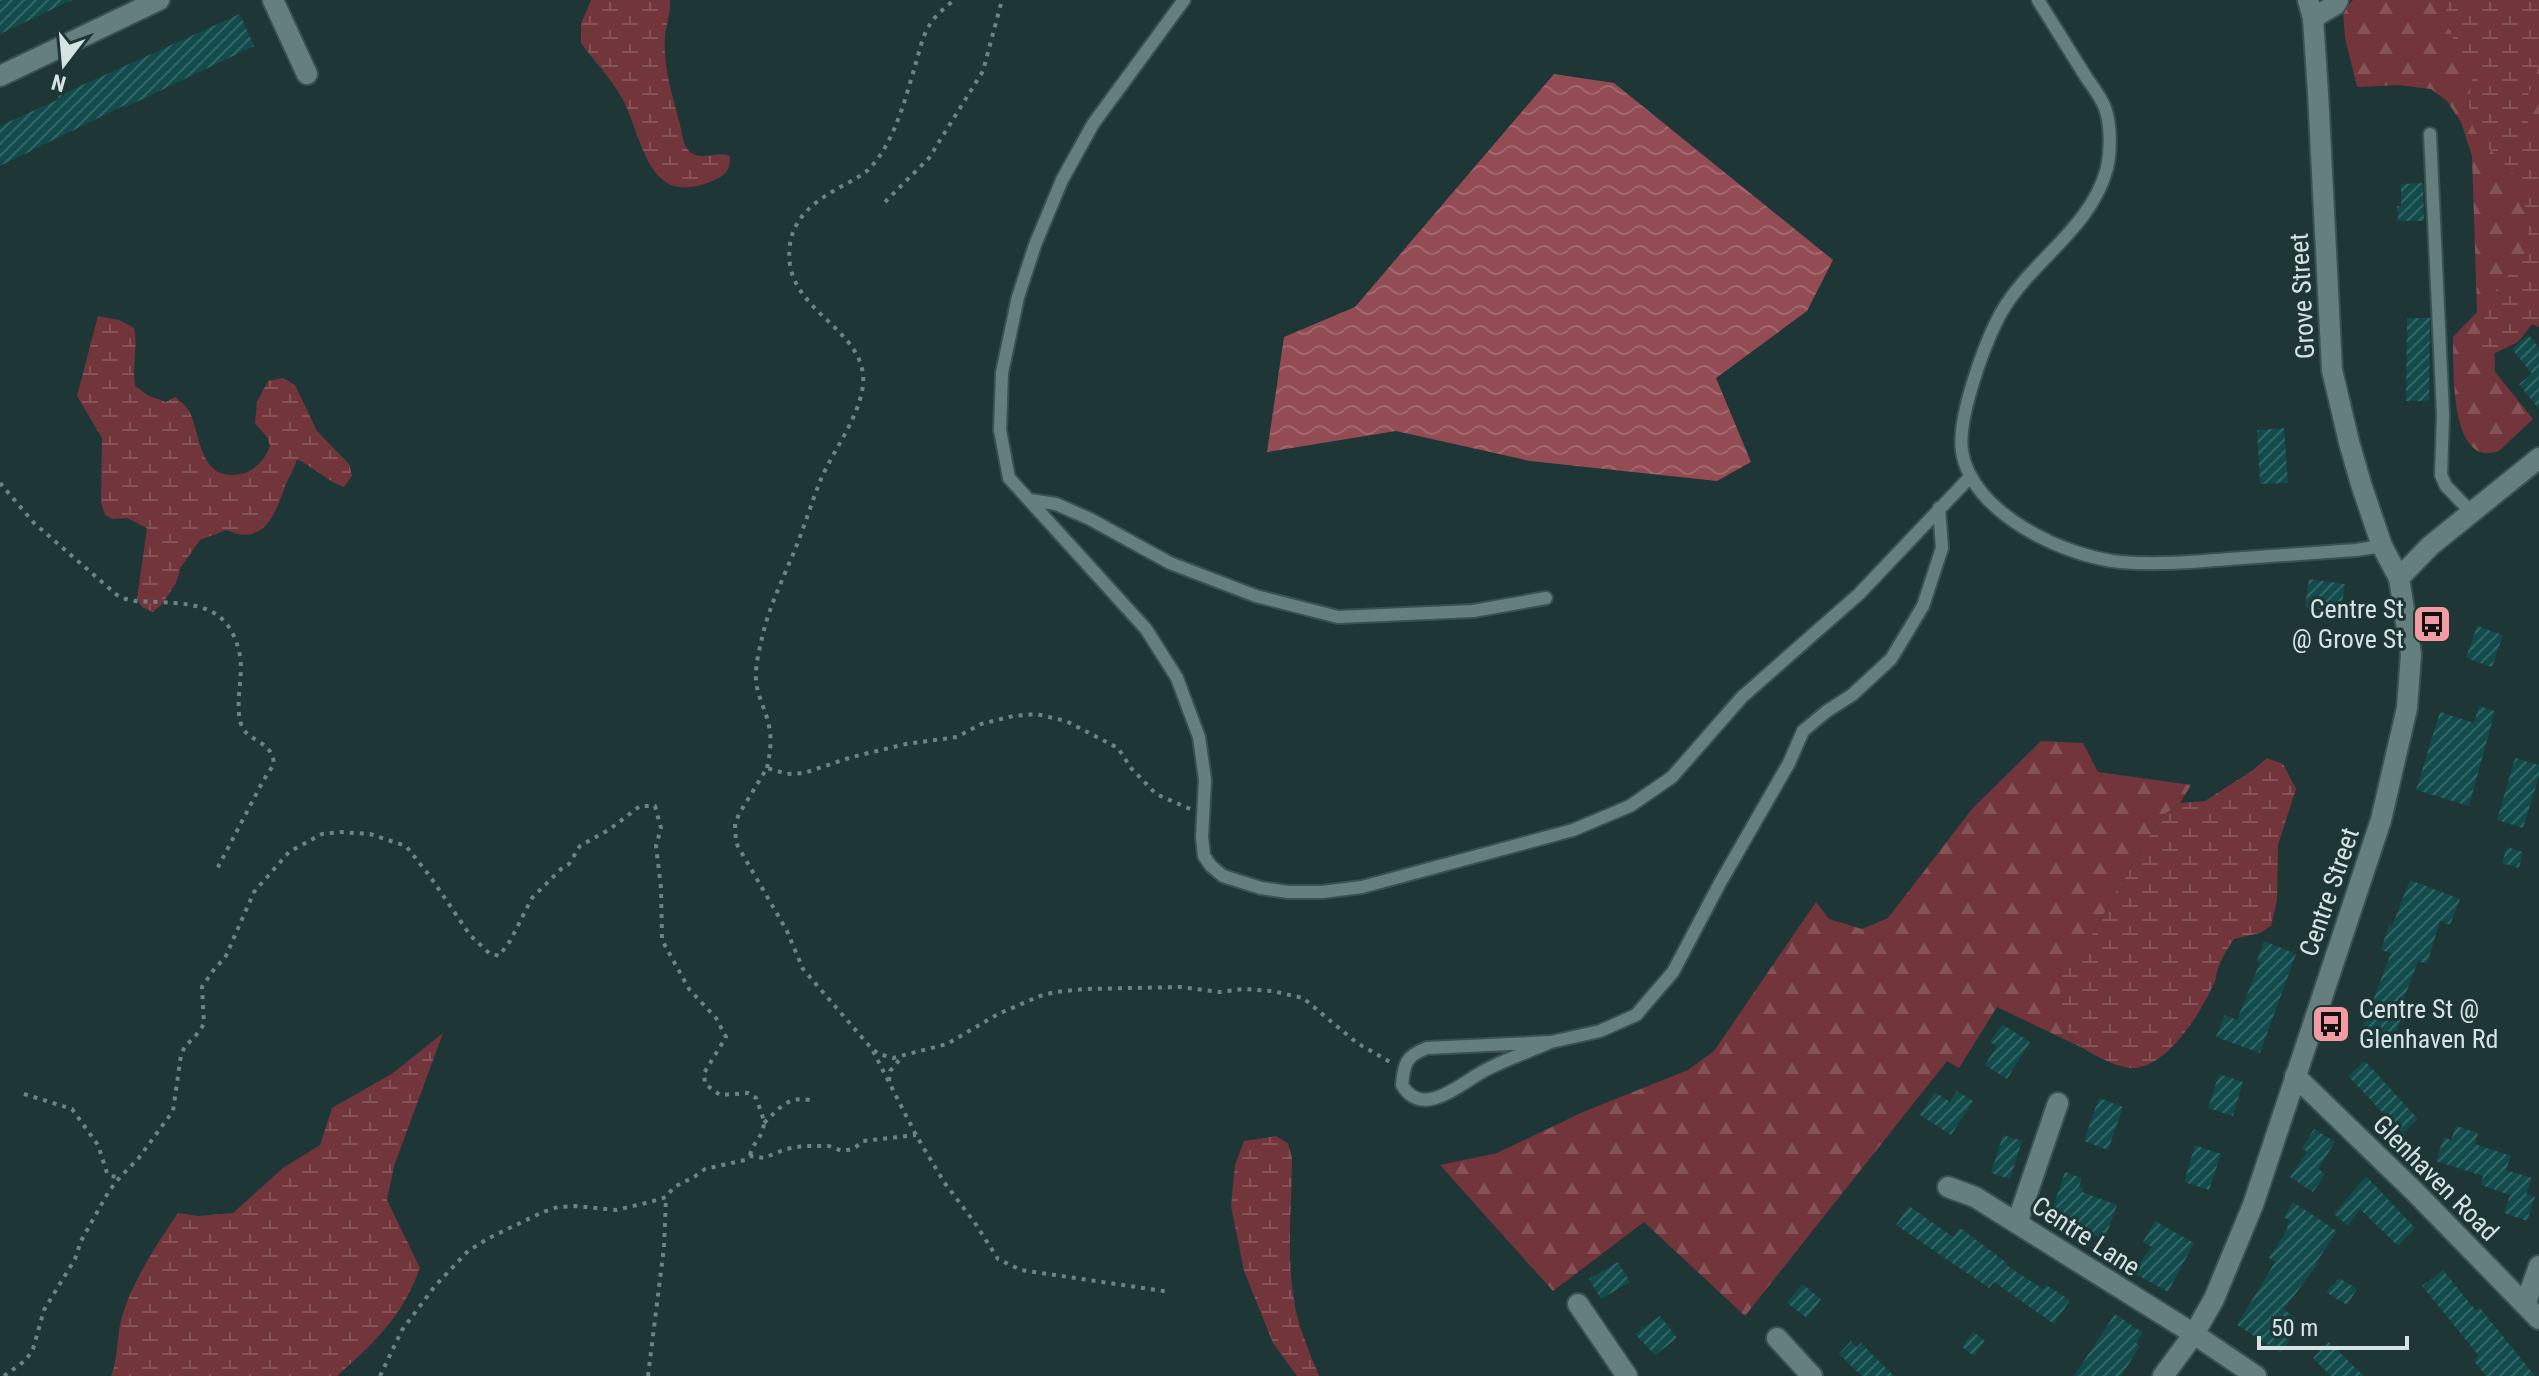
<svg xmlns="http://www.w3.org/2000/svg" width="2539" height="1376" viewBox="0 0 2539 1376" font-family="'Roboto Condensed',sans-serif">
<defs>
<pattern id="forest-firs" width="22" height="20" patternUnits="userSpaceOnUse" patternTransform="scale(2)"><rect width="22" height="20" fill="#72353c"/><path d="M5 1l3.5 6h-7zM16 11l3.5 6h-7z" fill="#855258"/></pattern>
<pattern id="wetland-marsh" width="20" height="14" patternUnits="userSpaceOnUse" patternTransform="scale(2)"><rect width="20" height="14" fill="#72353c"/><path d="M1 5h8M5 5V1M11 12h8M15 12V8" fill="none" stroke="#855258"/></pattern>
<pattern id="water-waves" width="16" height="10" patternUnits="userSpaceOnUse" patternTransform="scale(2)"><rect width="16" height="10" fill="#944c54"/><path d="M0 5q4-4 8 0t8 0" fill="none" stroke="#a2666c"/></pattern>
<pattern id="building-hatch" width="6" height="6" patternUnits="userSpaceOnUse" patternTransform="scale(2)"><rect width="6" height="6" fill="#114b4b"/><path d="M-1 1l2-2M0 6l6-6M5 7l2-2" fill="none" stroke="#336565"/></pattern>
</defs>
<rect width="100%" height="100%" fill="#1e3636"/>
<path fill="url(#forest-firs)" d="M2353,0h186v327l-17,-7 -28,22 1,30 38,47 -34,32c-51,19 -45,-88 -46,-114l24,-25 -5,-156 -11,-34 -14,-21 -16,-12 -33,-4 -41,2 -12,-49 -2,-27z
M2041,741l42,2 15,29 93,13 -11,18 -20,15 -72,123 -28,25c-1,16 0,59 10,71 5,6 14,11 21,15l-94,-45 -38,61 -12,-7 -202,255 -101,-94 -91,69 -113,-126 57,-12 86,-41 105,-42 26,-19 102,-149 13,17 33,10 26,-11 84,-109z"/>
<path fill="url(#wetland-marsh)" d="M591,0h79c1,13 -4,24 -5,37 -2,30 7,56 14,84 3,9 3,23 10,30 11,11 28,0 41,5 0,16 -5,20 -20,26 -64,25 -66,-43 -88,-84 -12,-21 -27,-36 -41,-55v-19z
M2448,0h90l1,6c0,18 0,38 0,56 -3,31 -30,44 0,75v185h-5l-16,20 -37,18 -5,-7c3,-22 12,-50 24,-70 3,-5 9,-7 14,-12 11,-11 16,-30 14,-46 -1,-14 -6,-35 -13,-48 -10,-17 -34,-30 -43,-53 -6,-17 -1,-37 2,-55 -16,-22 -34,-41 -26,-69z
M98,316l21,4 15,8c4,20 -2,38 1,58l14,10 17,6 9,-5c7,6 13,10 16,18 10,25 10,67 50,59 14,-3 24,-15 29,-28l-3,-9 -12,-14 2,-21 11,-21 15,-3 12,7 22,46 32,33 3,12 -8,11c-17,-6 -31,-20 -47,-28 -3,11 -9,19 -13,30 -10,29 -22,57 -58,41l-26,10 -19,27 -5,16 -14,21 -9,8 -11,-5 -5,-8 10,-71 -20,-10 -14,1 -8,-4 -4,-13 1,-64 -25,-42z
M2267,758l16,6 13,25 -18,56 -1,55 -6,26 -11,7 -26,6c-6,8 -11,17 -15,27 -3,5 -2,12 -5,17 -12,28 -48,87 -83,85 -13,-1 -29,-9 -40,-15 -6,-4 -15,-10 -20,-15 -12,-13 -12,-54 -11,-72l28,-25 72,-123 20,-15 25,-2 48,-31z
M443,1033l-49,133 -7,34 33,68c-18,49 -45,74 -83,108h-226c8,-20 5,-42 12,-63 12,-36 34,-69 55,-100l20,3 35,-3 50,-45 37,-23 12,-37 61,-35z
M1276,1136l12,7 4,15c0,47 -6,95 2,142 4,27 15,51 25,76h-22l-24,-33 -29,-72 -13,-65 4,-41 9,-24z"/>
<path fill="url(#water-waves)" d="M1554,74l60,9 219,177 -26,51 -91,67 35,84 -34,19 -187,-20 -134,-30 -129,21 17,-115 71,-30z"/>
<path fill="url(#building-hatch)" d="M0,0h72l-72,34z
M240,14l14,32 -130,62 -1,-2 -123,60v-40l59,-27 -1,-3z
M2423,183l1,38h-26l-1,-15h4v-22z
M2407,318h23l-1,83h-23z
M2529,335l10,13v61l-20,-25 13,-10 -20,-25z
M2284,428l4,55 -28,1 -3,-54z
M2309,579l36,5 -4,28 -36,-5z
M2477,626l26,9 -11,32 -26,-9z
M2479,706l16,5 -26,95 -53,-16 24,-78 34,11z
M2515,758l24,7v11l-16,52 -26,-8z
M2507,847l16,5 -4,16 -17,-5z
M2410,880l50,19 -10,26 -10,-4 -13,43 -9,-3 -21,56 4,1 -7,20 -31,-11 28,-74 -10,-3 8,-25 3,1z
M2264,941l32,13 -36,99 -44,-16 9,-22 12,5 23,-58 -3,-1z
M2002,1024l28,18 -23,37 -22,-14 12,-19 -7,-4z
M2365,1061l53,58 -15,15 -55,-58z
M2219,1074l24,8 -10,34 -25,-8z
M1957,1091l16,10 -22,34 -31,-20 15,-23 15,10z
M2099,1098l24,9 -15,43 -24,-9z
M2456,1126l22,7 -3,11 36,12 -5,14 26,8 -6,16 9,3 -8,24 -23,-8 6,-18 -29,-10 2,-9 -47,-15 8,-24 7,3z
M2314,1129l21,13 -17,27 7,5 -12,18 -23,-15 17,-25 -5,-4z
M2003,1135l19,6 -12,38 -19,-6z
M2195,1145l26,9 -12,36 -25,-8z
M2065,1172l17,6 -3,9 4,1 -1,4 35,13 -12,34 -14,-5 1,-4 -10,-5 -31,-12z
M2366,1176l49,52 -17,18 -38,-37 -12,17 -14,-12z
M2293,1202l44,29 -21,32 2,1 -34,45 11,9 -7,10 6,4 -13,21 -44,-28 38,-63 -6,-4 19,-30 -2,-1 4,-6 -6,-4z
M1909,1206l44,31 7,-9 47,35 -1,2 37,24 3,-4 24,15 -16,24 -60,-42 -5,6 -93,-63z
M2155,1221l39,22 -26,49 -36,-20 20,-25 -9,-5z
M1618,1262l12,20 -29,17 -12,-20z
M2443,1270l33,41 4,-3 55,68h-49l-12,-15 5,-5 -57,-70z
M2339,1278l18,11 -10,16 -21,-13z
M1802,1284l19,15 -14,19 -20,-15z
M2115,1314l28,19 -7,10 4,3 -19,30h-47z
M1660,1316l17,22 -22,17 -20,-21z
M1973,1332l12,9 -11,15 -12,-9z
M1851,1341l6,6 4,-4 33,33h-32l-23,-22z
M2329,1342l35,34h-33l-18,-18z"/>
<g fill="none" stroke-linecap="round" stroke-linejoin="round">
<defs>
<path id="service" d="M1184,0l-91,124 -31,56 -27,65 -17,52 -16,76 -2,57 9,48 137,151 31,49 22,59 6,43 -3,57 2,19 7,10 12,10 38,12 27,4h34l40,-5 211,-57 57,-24 42,-29 70,-80 117,-103 112,-118
M2038,0c16,26 32,51 48,77 6,9 15,20 19,31 6,17 6,42 2,60 -16,61 -76,92 -106,145 -16,29 -44,105 -39,138 9,62 103,106 159,111 36,3 72,0 108,-3 42,-3 85,-6 127,-9l26,-4
M2430,134l13,281 -2,60 5,11 25,26
M1029,500l27,4 34,15 80,44 86,33 82,21 135,-6 73,-13
M1551,1042c-23,10 -48,18 -69,30 -23,13 -60,47 -80,13 2,-22 4,-29 25,-37l124,-6 49,-11 36,-16 37,-43 47,-89 69,-120 14,-32 24,-20 25,-16 39,-36 32,-53 19,-58 -3,-40"/>
<path id="minor" d="M273,0l34,74
M2313,18l22,-13 3,-5
M0,76l159,-76
M2295,1076l119,115 125,128
M1948,1187l27,10 219,137
M2017,1223l41,-120
M1578,1304l49,72
M2525,1305l14,-39
M1777,1338l35,38"/>
<path id="tertiary" d="M2399,578l31,-32 109,-88
M2194,1334l62,42"/>
<path id="secondary" d="M2163,1376l31,-42 20,-35 39,-94 128,-385 26,-112 4,-54 -12,-76 -17,-32 -21,-62 -12,-42 -17,-72 -14,-277 -5,-75 -5,-18"/>
</defs>
<use href="#service" stroke="#3b5151" stroke-width="16"/>
<use href="#minor" stroke="#3b5151" stroke-width="24"/>
<use href="#tertiary" stroke="#3b5151" stroke-width="24"/>
<use href="#secondary" stroke="#3b5151" stroke-width="24"/>
<path stroke="#6f8382" stroke-width="4" stroke-dasharray="4 6" stroke-linecap="butt" d="M885,202l44,-44 54,-87 19,-71
M0,483l34,40 83,72c14,8 26,6 42,7 40,2 69,5 80,49 6,24 -5,49 2,73 6,19 31,15 33,40l-11,17 -47,90
M767,768c3,-14 5,-28 2,-42 -3,-16 -12,-30 -13,-46 -1,-14 3,-29 6,-42 7,-32 22,-61 34,-91 9,-22 16,-46 25,-68 13,-30 38,-61 42,-94 5,-52 -65,-70 -73,-120 -5,-38 16,-59 47,-76 10,-6 22,-11 31,-19 26,-26 37,-70 47,-104 4,-13 7,-29 14,-40 5,-10 17,-19 25,-26
M1190,809l-34,-15 -25,-26 -13,-20 -52,-27 -30,-7 -23,2 -32,8 -24,13 -51,7 -54,13 -48,16 -17,1 -20,-6 -28,46 -4,10 1,19 51,88 16,38 69,80 7,5 14,4 54,-14 51,-30 42,-18 15,-4 30,-3 95,-2 40,5 23,-3 29,2 31,7 54,45 33,19
M873,1051l43,84 28,47 31,41 23,36 23,11 149,22
M889,1081l1,-10 11,-13
M24,1094l48,15 26,36 9,28 3,3 9,1
M764,1123c16,-15 23,-27 46,-23
M4,1376l22,-16 7,-11 11,-39 31,-51 6,-18 28,-50 11,-14 18,-18 35,-48 8,-56 4,-9 9,-8 10,-14 -2,-37 13,-19 10,-10 29,-66 35,-40 33,-18 18,-2 30,2 36,12 23,29 41,60 19,18 10,3 11,-15 22,-43 29,-29 8,-5 11,-18 30,-17 30,-23h15l6,22 -5,18 5,42 1,52 27,49 27,29 10,19 -22,36 1,11 15,11 28,-2 8,5c3,10 11,23 6,34 -4,9 -10,13 -12,24
M380,1376l22,-46 33,-44 33,-35 21,-13 54,-26 15,-5 18,-1 40,4 34,-8 16,-5 8,-10 20,-10 11,-8 40,-9 5,-4 14,2 22,-9 17,-3h26l13,5 11,-2 10,-8 53,-6
M648,1376l16,-129 2,-50"/>
<use href="#service" stroke="#657f7f" stroke-width="12"/>
<use href="#minor" stroke="#657f7f" stroke-width="20"/>
<use href="#tertiary" stroke="#657f7f" stroke-width="20"/>
<use href="#secondary" stroke="#657f7f" stroke-width="20"/>
</g>
<defs>
<symbol id="bus-square" viewBox="-11 -11 22 22"><rect x="-9" y="-9" width="18" height="18" rx="4" fill="#f49aa2" stroke="#1e3636"/><path d="M-5-6H5V4H4V6H2V4H-2V6H-4V4H-5ZM-3.5-4V0h7V-4ZM-3.5 1.2v1.5H-2V1.2ZM2 1.2v1.5H3.5V1.2Z" fill="#111"/></symbol>
</defs>
<g fill-rule="evenodd">
<use href="#bus-square" x="2410" y="602" width="44" height="44"/>
<use href="#bus-square" x="2309" y="1002" width="44" height="44"/>
</g>
<g text-anchor="middle" dominant-baseline="central" stroke-width="6" stroke-linejoin="round" paint-order="stroke">
<g font-size="26" fill="#d5e3e2" stroke="#1e3636">
<text transform="translate(2302 296) rotate(-93)">Grove Street</text>
<text transform="translate(2329 892) rotate(-71)">Centre Street</text>
<text transform="translate(2436 1178) rotate(45)">Glenhaven Road</text>
<text transform="translate(2086 1236) rotate(33)">Centre Lane</text>
</g>
<g font-size="26" fill="#d5e3e2" stroke="#1e3636" text-anchor="end">
<text x="2404" y="609">Centre St<tspan x="2404" dy="30">@ Grove St</tspan></text>
<text x="2359" y="1009" text-anchor="start">Centre St @<tspan x="2359" dy="30">Glenhaven Rd</tspan></text>
</g>
</g>
<g transform="translate(64 64) rotate(196)" stroke="#1e3636" stroke-width="6" paint-order="stroke">
<path d="M0-6L14 30L0 20L-14 30Z" fill="#d5e3e2"/>
<text y="-12" font-size="22" font-weight="bold" text-anchor="middle" fill="#d5e3e2">N</text>
</g>
<path d="M2259 1336v12h148v-12" fill="none" stroke="#d5e3e2" stroke-width="4"/>
<text x="2271" y="1336" font-size="24" fill="#d5e3e2" stroke="#1e3636" stroke-width="6" paint-order="stroke">50 m</text>
</svg>
